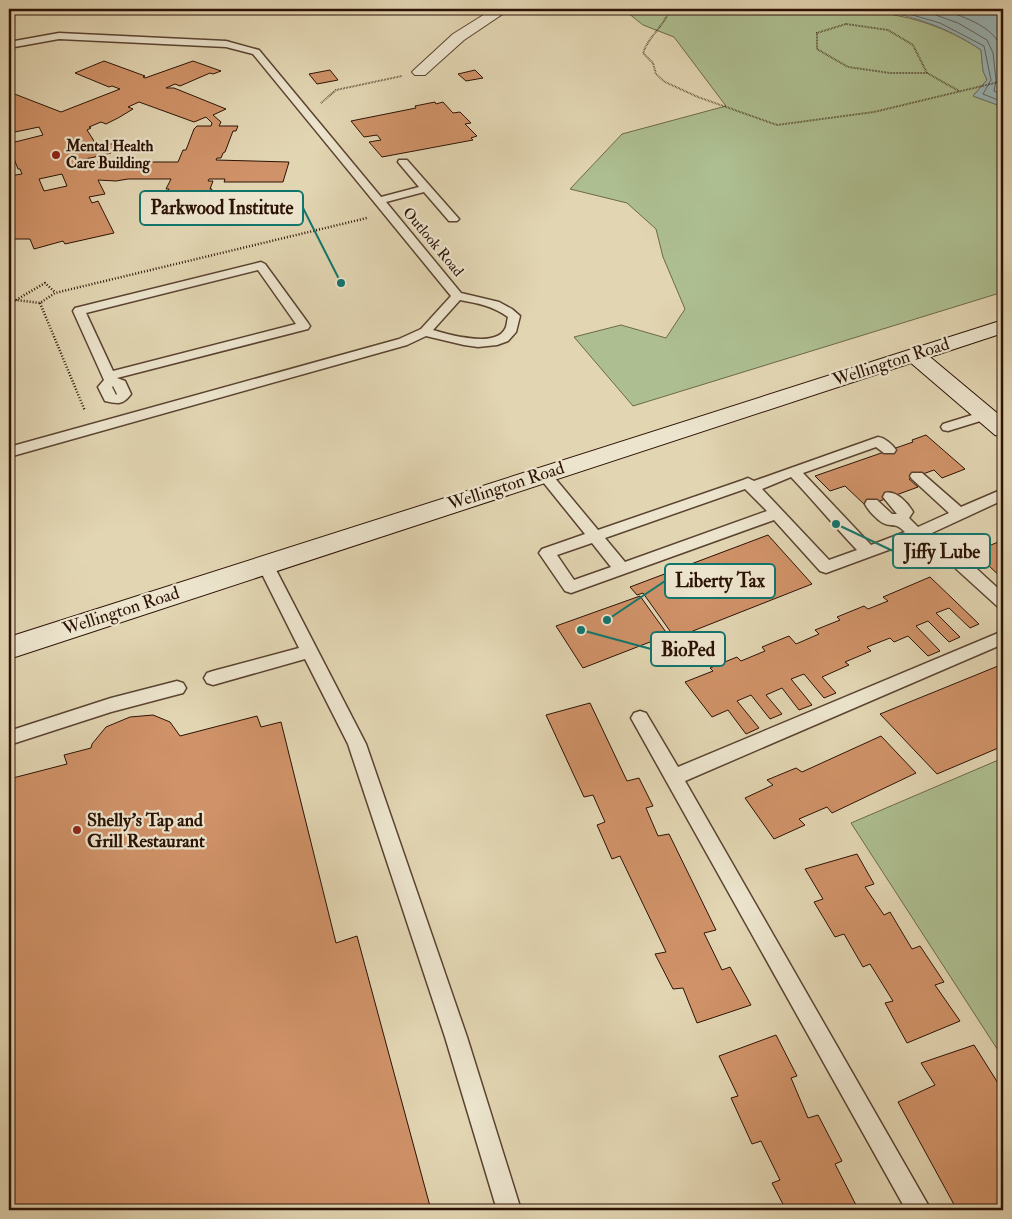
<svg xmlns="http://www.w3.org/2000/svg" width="1012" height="1219" viewBox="0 0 1012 1219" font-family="'IM FELL Double Pica',serif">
<rect width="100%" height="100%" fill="#e2d5b2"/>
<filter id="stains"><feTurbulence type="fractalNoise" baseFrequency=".004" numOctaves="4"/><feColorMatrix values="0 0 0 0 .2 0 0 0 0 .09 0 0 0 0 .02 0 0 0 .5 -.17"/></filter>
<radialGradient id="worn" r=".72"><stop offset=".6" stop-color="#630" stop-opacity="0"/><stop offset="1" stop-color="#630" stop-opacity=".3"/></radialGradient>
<path fill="#adbe90" stroke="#6c684a" d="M623,9c47,0 94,0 142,0 79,0 147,-5 216,41l2,21 4,9 -14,16 30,11v185l-370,114 -59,-69 47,-12 45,13 19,-29 -22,-52 -7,-28 -29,-26 -57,-14 52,-55 104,-28 -52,-69 -31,-12z
M1003,758v300l-152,-235z"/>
<path fill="#99b6b7" stroke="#6d7470" d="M827,9h176v98l-30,-11 14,-16 -4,-9 -2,-21c-29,-20 -65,-34 -100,-39 -18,-2 -37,2 -54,-2z"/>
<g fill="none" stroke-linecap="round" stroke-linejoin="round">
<path stroke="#62645e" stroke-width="1" d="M892,9l48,14 44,23 7,34 -8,14 20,8
M919,9l39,14 29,17 6,13 3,27 -2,11 9,4
M942,9c18,7 49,16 57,35 3,9 2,19 4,28"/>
</g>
<path fill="#d09268" stroke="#2c1205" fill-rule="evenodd" d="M104,61l41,15 -2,1 2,1 48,-17 28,10 -8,3 -3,-1 -30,13 -5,-2 -9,4h8l52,21 -13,6 8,7 -2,4h19l-2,5h-3l-8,21 -2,1 -2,5h-4l-1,2 73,2 -6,20h-59l1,-3h-16l-1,2h5l-3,8h2l-10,27h3l-3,8h-46l2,-5h-2l13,-30h-3l5,-10h-43l-12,2 -18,-1 7,14 -16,3 3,6 6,-2 16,32 -49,11 -2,-3 -29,8 -4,-10h-21v-63l13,-2 -2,-5h-2l-7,-18 4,-1 -6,1v-57l3,-1 49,19 59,-23 -8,-3 -3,1 -34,-14zM139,102l55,20 12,-5 6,6 -1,3h-14l-3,3 -8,21h-3l-5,12h-88l-1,-4 -7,2 29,-7 5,-5 -4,-4h-16l-9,-14 4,-2 -2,-1 12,-5 5,2 12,-6 15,-9 -5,-2zM39,127l4,8 -28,7 -5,-9zM62,174l5,12 -23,5 -5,-12z
M330,70l8,10 -21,4 -8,-10z
M475,70l8,8 -17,3 -8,-7z
M435,102l1,2 7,-2 10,11 7,-1 11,11 -6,1 12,12 -6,2 2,2 -91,17 -13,-15 12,-2 -4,-5 -13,2 -13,-16 65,-13 -1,-2z
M926,435l39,34 -23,9 -8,-8 -25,9 9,8 -52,19 -21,-20 -15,5 -15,-15 98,-34 -1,-2z
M768,535l44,49 -137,54 -32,-45 -6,2 -7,-8z
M1003,540v39l-29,-27z
M930,577l49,47 -9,4 -21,-20 -13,5 24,24 -11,5 -21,-21 -12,5 24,25 -12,5 -20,-20 -14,6 -4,-4 -23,9 4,4 -26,11 4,3 -27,12 14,16 -12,5 -20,-24 -13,5 21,26 -13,5 -17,-22 -16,7 16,19 -12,5 -19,-24 -14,6 22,27 -13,6 -18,-24 -16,7 -27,-35 28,-11 -3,-3 27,-11 4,4 24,-10 -3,-4 27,-11 7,8 23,-10 -4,-4 25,-10 -3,-3 27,-11 4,3 20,-8 -5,-4z
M640,596l28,39 -85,33 -27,-42z
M1003,664v82l-66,28 -57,-60z
M590,703l37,78 12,-3 14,28 -7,2 12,28 11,-2 47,96 -12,3 18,37 8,-3 21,38 -54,18 -14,-35 -10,1 -18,-35 11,-2 -46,-96 -8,3 -15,-34 8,-3 -12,-27 -9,2 -38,-82z
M153,715l17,7 10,14 77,-20 4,11 20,-5 55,221 21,-7 74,274h-422v-431l58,-15 -3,-9 27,-7 1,-4 14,-17 24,-10z
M881,736l35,37 -84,40 -5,-6 -28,12 6,6 -31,14 -29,-41 28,-13 -6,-5 29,-12 6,4z
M857,854l17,30 -9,3 19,28 6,-3 22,37 8,-3 24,36 -9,3 25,36 -53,22 -22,-40 8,-2 -23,-37 -7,3 -19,-33 -9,3 -21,-35 9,-3 -18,-30z
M776,1035l21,41 -6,2 17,40 10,-3 24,46 -7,3 22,43 -7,3h-64l-14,-27 8,-3 -19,-39 -9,3 -21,-46 7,-2 -19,-40z
M974,1045l29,46v119h-46l-59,-108 37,-17 -14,-22z"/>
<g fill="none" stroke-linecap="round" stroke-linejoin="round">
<defs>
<path id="lane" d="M59,33l167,8 33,9 122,147 38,-10 -21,-25 1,-2h8l52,59 -2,2h-8l-25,-29 -38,10 75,91 38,9 13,7 8,7 -4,16 -8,9 -11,4 -19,2 -14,-2 -38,-9 -19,9 -398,112v-10l390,-108 22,-10 30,-33 -198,-242 -27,-7 -167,-8 -50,9v-6zM460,300c17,3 33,6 48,17 -1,3 -1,9 -3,12 -10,19 -55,6 -72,1z
M261,262l4,2 43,59 2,3 -2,3 -191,49 8,3 6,13c-8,11 -13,10 -26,7l-7,-14 6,-7 -31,-69 2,-3zM258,270l38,54 -183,47 -27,-58zM113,386l4,8 -1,1 -4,-8z
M985,411l5,1 2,3 -2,3 -42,13 -5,-1 -2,-3 2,-3z
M878,437c7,1 14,7 18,13l-2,3h-10l-8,-6 -73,26 68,72 34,-13c-11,-11 -12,-4 -22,-9 -7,-4 -15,-13 -18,-19l2,-4h10l15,14h5l-14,-17 2,-4c11,-3 23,10 28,19l-4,6 9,9 31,-14 -37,-34 -2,-3 2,-3h10l39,34 42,-18v11l-82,38 -95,35 -6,-2 -46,-51 -203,73 -6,-2 -26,-38 3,-4 43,-15 -46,-57 -2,-3 2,-3h10l49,59 145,-50 5,-2 6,3zM791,477c23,24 43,49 66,73l-28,10 -67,-71zM745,489l22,22 -142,51 -20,-24zM592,543l19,24 -37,13 -17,-25z
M959,556l6,2 38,35v15l-6,-2 -44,-40 -2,-4 2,-4z
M265,558l6,2 2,4 93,180 101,293 54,173h-24l-52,-173 -97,-293 -43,-85 -92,26 -6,-2 -3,-5 3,-5 6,-2 86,-23 -42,-84 2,-4z
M1003,631v13l-318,137 246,429h-25l-275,-492 3,-5 6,-2 6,2 32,54z
M177,681l6,2 3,5 -3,5 -72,19 -102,33v-14l102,-33z"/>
<path id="street" d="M493,9h17l-46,31 -39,35h-10l-3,-3 3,-3 38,-35z"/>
<path id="secondary" d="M1003,320v13l-73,24 73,61v19l-8,-2 -84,-72 -902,296v-22z"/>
</defs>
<use href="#lane" stroke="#5a4330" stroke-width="3"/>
<use href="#street" stroke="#5a4330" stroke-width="2"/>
<use href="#secondary" stroke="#2c1205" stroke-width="2"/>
<path stroke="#2c1205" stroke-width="2" stroke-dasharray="0.5 1" stroke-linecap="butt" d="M670,9c-6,17 -21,27 -27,44l10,10 3,11 9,8 33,15 79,28 97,-13 129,-31
M846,24l42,6 25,15 14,28h-37l-42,-6 -31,-18v-16z
M927,73l32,18
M321,103l15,-13 66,-14"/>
<path stroke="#2c1205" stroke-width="2.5" stroke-dasharray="1 2" stroke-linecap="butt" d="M16,300l29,-17 10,9
M9,302l7,-2 24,3 15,-10 312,-75
M40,303l45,108"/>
<use href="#lane" fill="#ece4cd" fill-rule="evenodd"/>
<use href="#street" fill="#ece4cd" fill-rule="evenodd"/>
<use href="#secondary" fill="#ece4cd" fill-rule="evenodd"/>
</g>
<g fill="#8f2418" stroke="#ece4cd" stroke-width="2">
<circle cx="56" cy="155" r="5"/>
<circle cx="77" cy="830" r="5"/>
</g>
<g text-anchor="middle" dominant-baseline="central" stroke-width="4.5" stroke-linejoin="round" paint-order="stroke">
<g font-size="15" font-weight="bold" fill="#2c1205" stroke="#ece4cd" text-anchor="start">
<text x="66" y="146">Mental Health<tspan x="66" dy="17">Care Building</tspan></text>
</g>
<g font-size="15" fill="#2c1205" stroke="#ece4cd">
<text transform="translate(433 242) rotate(50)">Outlook Road</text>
</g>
<g font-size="18" fill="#2c1205" stroke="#ece4cd">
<text transform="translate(891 362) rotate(-18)">Wellington Road</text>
<text transform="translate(506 486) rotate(-18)">Wellington Road</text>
<text transform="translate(121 611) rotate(-18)">Wellington Road</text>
</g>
<g font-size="18" font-weight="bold" fill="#2c1205" stroke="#ece4cd" text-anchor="start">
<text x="87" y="820">Shelly's Tap and<tspan x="87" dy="21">Grill Restaurant</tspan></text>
</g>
</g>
<path fill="none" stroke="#0f766e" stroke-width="2" d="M341 283L303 208M836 524L893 551M607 620L665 581M581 630L651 649"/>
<g fill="#0f766e" stroke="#ece4cd" stroke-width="2">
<circle cx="341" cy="283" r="5"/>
<circle cx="836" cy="524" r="5"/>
<circle cx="607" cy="620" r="5"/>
<circle cx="581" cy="630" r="5"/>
</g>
<g fill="#ece4cd" stroke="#0f766e" stroke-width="2">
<rect x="140" y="191" width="163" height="34" rx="5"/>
<rect x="893" y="534" width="97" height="34" rx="5"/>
<rect x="665" y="564" width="110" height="34" rx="5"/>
<rect x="651" y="632" width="74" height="34" rx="5"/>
</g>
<g font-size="19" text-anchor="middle" font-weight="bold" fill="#2c1205">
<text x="222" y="214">Parkwood Institute</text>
<text x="942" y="558">Jiffy Lube</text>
<text x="720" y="587">Liberty Tax</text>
<text x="688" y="656">BioPed</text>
</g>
<rect width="1012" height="1219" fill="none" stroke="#e2d5b2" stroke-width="30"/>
<rect x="10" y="10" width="992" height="1199" fill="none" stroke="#2c1205" stroke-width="2.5"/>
<rect x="15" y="15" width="982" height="1189" fill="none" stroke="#2c1205"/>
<rect width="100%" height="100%" filter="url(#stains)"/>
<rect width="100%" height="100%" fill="url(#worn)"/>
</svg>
